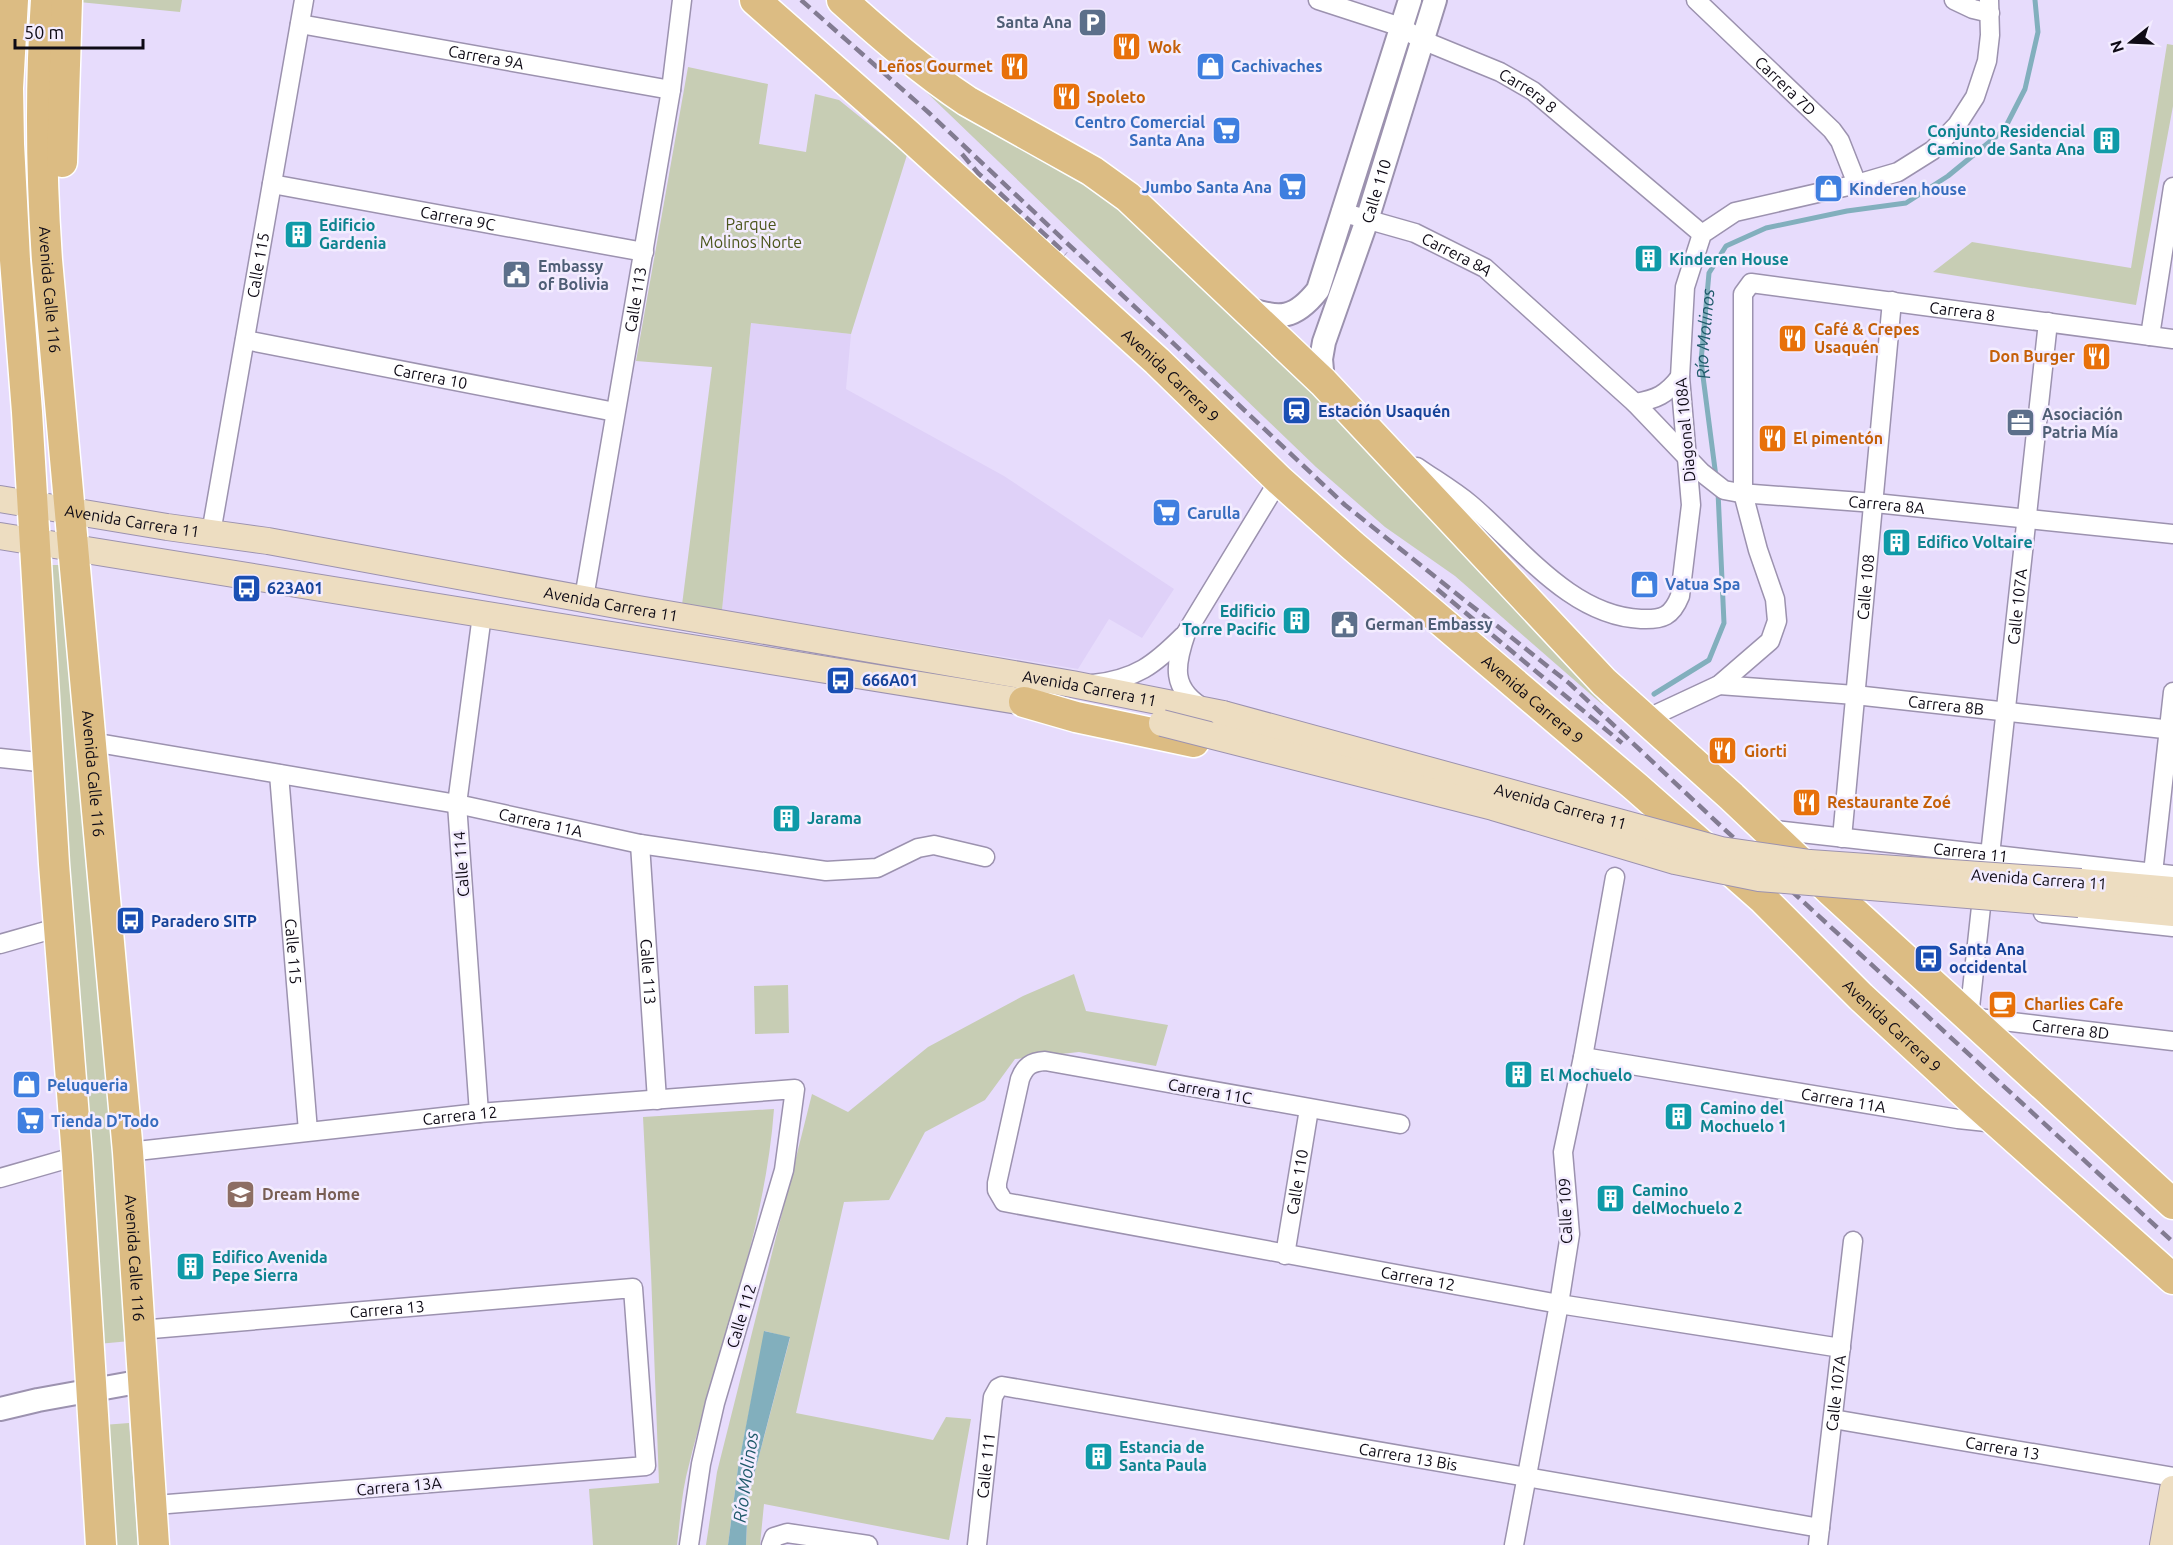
<svg xmlns="http://www.w3.org/2000/svg" width="2173" height="1545" viewBox="0 0 2173 1545" font-family="Ubuntu,sans-serif">
<rect width="100%" height="100%" fill="#e7dcfc"/>
<path fill="#dfd1f8" d="M751,323l100,11 -5,55 158,87 170,113 -32,49 -33,-19 -31,50 -356,-59z"/>
<path fill="#c7cdb4" d="M79,0h103l-2,12 -101,-10z
M2167,44l6,1v61l-37,199 -203,-33 39,-30 159,26z
M1402,55l7,2 -47,152 -7,-2z
M688,67l80,17 -9,60 47,8 9,-58 24,6 68,55 -56,179 -100,-11 -29,287 -40,-5 30,-238 -76,-6z
M922,88l184,106 310,298 188,214 -149,-130 -70,-49 -69,-60z
M42,565h27l61,776 -32,3z
M1074,974l12,37 82,14 -12,41 -77,-14 -64,7 -30,41 -60,32 -36,68 -45,2 -48,211 137,27 13,-23 25,2 -22,121 -185,-36 -4,41h-14l2,-47 42,-160 -25,-7 -27,137 -10,77h-22l11,-73 95,-378 36,18 80,-65 95,-51z
M788,985l1,48 -34,1 -1,-48z
M774,1109c-9,126 -59,246 -88,368 -5,22 -6,46 -9,68h-84l-4,-56 70,-6 -8,-210 -8,-156z
M129,1423l9,122h-28l-7,-120z"/>
<path fill="#82afbd" d="M764,1331l26,6 -42,161 -2,47h-18l10,-77z"/>
<g fill="none" stroke-linecap="round" stroke-linejoin="round">
<g stroke="#82afbd" stroke-width="5">
<path id="s1" d="M1716,477l-15,-116 8,-88 17,-27 40,-18 81,-17 59,-8 42,-27 56,-46 21,-41 13,-57 -3,-32"/>
<path d="M1654,694l55,-34 15,-37 -6,-131"/>
</g>
<defs>
<g id="minor">
<path id="s2" d="M1318,0l83,27 21,13 78,32 33,19 169,143"/>
<path id="s3" d="M1696,0l136,130 8,11 17,43"/>
<path d="M1954,0l19,9 17,4"/>
<path id="s4" d="M300,24l371,66"/>
<path id="s5" d="M272,184l372,68"/>
<path id="s6" d="M1341,212l74,21 70,35 150,135 66,69 23,18 16,3 135,10 298,31"/>
<path d="M2150,336l23,-149"/>
<path id="s7" d="M245,340l370,72"/>
<path d="M1635,403c22,-4 31,-8 45,-26"/>
<path d="M1417,467c17,12 36,23 53,37 50,42 100,112 171,115 22,1 31,-3 39,-23l11,-91 -11,-128 5,-90 17,-53 33,-22 122,-28 41,-12 35,-22 24,-25 18,-28 12,-36 3,-26 -1,-35"/>
<path id="s8" d="M211,533l93,-533"/>
<path id="s9" d="M584,598l87,-508 11,-90"/>
<path d="M1093,684c43,-5 61,-19 90,-48"/>
<path id="s10" d="M1719,685l136,10 318,35"/>
<path d="M1205,709c-35,-20 -30,-44 -19,-76l93,-153"/>
<path id="s11" d="M1644,720l75,-35 51,-44 7,-20 -2,-22 -17,-49 -15,-57v-199l8,-11 422,56"/>
<path id="s12" d="M92,742l365,62 183,40 186,27 51,-3 41,-20 16,-3 51,12"/>
<path d="M0,758l48,5"/>
<path id="s13" d="M279,774l29,357"/>
<path id="s14" d="M1766,829l407,46"/>
<path id="s15" d="M1842,838l50,-537"/>
<path id="s16" d="M640,844l17,256"/>
<path id="s17" d="M1990,855l58,-533"/>
<path d="M2153,873l20,-181"/>
<path id="s18" d="M1981,907l-12,110 204,24"/>
<path d="M2043,913l130,14"/>
<path d="M0,944l60,-17"/>
<path id="s19" d="M1583,1057l375,62 38,4"/>
<path d="M479,1113l-22,-309 25,-189"/>
<path id="s20" d="M1400,1124l-355,-63c-14,1 -20,5 -25,18l-23,104v7l7,12 555,102 282,44"/>
<path id="s21" d="M128,1152l351,-39 316,-24 -11,81 -69,233 -14,61 -12,81"/>
<path d="M0,1178l77,-22"/>
<path id="s22" d="M1285,1255l24,-146"/>
<path id="s23" d="M140,1330l493,-42 13,178 -478,38h-17"/>
<path id="s24" d="M1833,1419l340,58"/>
<path d="M771,1545l3,-8 13,-4 81,12"/>
<path id="s25" d="M977,1545l16,-148 5,-9 4,-2 818,142"/>
<path d="M1514,1545l45,-241 11,-70 -7,-82 20,-95 32,-180"/>
<path id="s26" d="M1818,1545l35,-304"/>
</g>
<g id="tertiary">
<path d="M1246,308c34,12 49,11 72,-18l92,-290"/>
<path id="s27" d="M1323,382l-2,-23 3,-17 43,-122 68,-220"/>
<path d="M0,1409l38,-9 105,-19"/>
</g>
<g id="secondary">
<path id="s28" d="M0,499l167,28 101,14 370,68 434,75 151,30"/>
<path d="M0,536l1043,169"/>
<path d="M2081,882l92,8"/>
<path d="M2079,904l94,9"/>
<path d="M2163,1545l10,-56"/>
</g>
<g id="primary">
<path d="M13,0l-5,88 1,56 6,116 12,152 27,452 23,292 24,389"/>
<path id="s29" d="M46,0c-6,87 -5,173 1,260l81,892 26,393"/>
<path id="s30" d="M755,0l152,134 250,227 122,119 74,66 283,241 126,111 99,99 109,101 203,181"/>
<path d="M842,0c40,36 80,71 125,101l125,70 36,26 195,185 281,300 128,115 100,95 341,312"/>
<path d="M62,162l5,-162"/>
<path d="M1024,702l52,15 118,25"/>
</g>
</defs>
<use href="#minor" stroke="#9c92af" stroke-width="21"/>
<use href="#tertiary" stroke="#9c92af" stroke-width="26"/>
<use href="#secondary" stroke="#9c92af" stroke-width="28"/>
<use href="#primary" stroke="#fff" stroke-width="33"/>
<use href="#minor" stroke="#fff" stroke-width="18"/>
<use href="#tertiary" stroke="#fff" stroke-width="22"/>
<use href="#secondary" stroke="#edddc1" stroke-width="26"/>
<use href="#primary" stroke="#dcbc83" stroke-width="30"/>
<path stroke="#827b91" stroke-width="4.5" stroke-dasharray="12 6" stroke-linecap="butt" d="M801,0l127,112 417,393 225,179 152,143 451,415
M962,154l16,19 88,81
M1437,589l185,154"/>
<defs>
<g id="secondary-bridge">
<path id="s31" d="M1223,714l498,136 89,13 271,19"/>
<path d="M1162,723l331,84 182,54 84,17 320,26"/>
</g>
</defs>
<use href="#secondary-bridge" stroke="#9c92af" stroke-width="28" stroke-linecap="butt"/>
<use href="#secondary-bridge" stroke="#edddc1" stroke-width="26"/>
</g>
<defs>
<symbol id="parking-square" viewBox="-11 -11 22 22"><rect x="-9" y="-9" width="18" height="18" rx="4" fill="#5c6f8a" stroke="#f3ecff"/><path d="M-3.5-5.5H1a3.5 3.5 0 0 1 0 7H-1V5.5H-3.5ZM-1-3.4V-.6H.8a1.4 1.4 0 0 0 0-2.8Z" fill="#fff"/></symbol>
<symbol id="restaurant-square" viewBox="-11 -11 22 22"><rect x="-9" y="-9" width="18" height="18" rx="4" fill="#e8710a" stroke="#f3ecff"/><path d="M-5-6h1v4h1v-4h1v4h1v-4h1v5L-1.5 .5V6h-2V.5L-5-1ZM5-6V6H3V1.5H1.5Q1.5-4 5-6Z" fill="#fff"/></symbol>
<symbol id="shop-square" viewBox="-11 -11 22 22"><rect x="-9" y="-9" width="18" height="18" rx="4" fill="#3f7fe0" stroke="#f3ecff"/><path d="M-5-2.5h2.3a2.7 3.5 0 0 1 5.4 0H5L5.5 6h-11ZM-1.5-2.5h3a1.5 2.3 0 0 0-3 0Z" fill="#fff"/></symbol>
<symbol id="supermarket-square" viewBox="-11 -11 22 22"><rect x="-9" y="-9" width="18" height="18" rx="4" fill="#3f7fe0" stroke="#f3ecff"/><path d="M-6-5.5h2.5l.6 2H6L4.5 2H-2.5L-4.4-4H-6ZM-1.5 3.2a1.3 1.3 0 1 0 .1 0ZM3 3.2a1.3 1.3 0 1 0 .1 0Z" fill="#fff"/></symbol>
<symbol id="building-square" viewBox="-11 -11 22 22"><rect x="-9" y="-9" width="18" height="18" rx="4" fill="#0f9aa8" stroke="#f3ecff"/><path d="M-4-6H4V6H1V3H-1V6H-4ZM-2.5-4.3h1.7v1.8h-1.7ZM.8-4.3h1.7v1.8H.8ZM-2.5-1h1.7V.8h-1.7ZM.8-1h1.7V.8H.8Z" fill="#fff"/></symbol>
<symbol id="civic-square" viewBox="-11 -11 22 22"><rect x="-9" y="-9" width="18" height="18" rx="4" fill="#5c6f8a" stroke="#f3ecff"/><path d="M-.6-6.5H3V-4.5H.6V-3L4-1V1h2V6H-6V1h2V-1L-.6-3ZM-1.2 2.5V6h2.4V2.5Z" fill="#fff"/></symbol>
<symbol id="station-square" viewBox="-11 -11 22 22"><rect x="-9" y="-9" width="18" height="18" rx="4" fill="#1a4fb4" stroke="#f3ecff"/><path d="M-3-6H3Q5-6 5-4V2Q5 4 3 4L4.5 6H3L1.5 4h-3L-3 6H-4.5L-3 4Q-5 4-5 2V-4Q-5-6-3-6ZM-3.5-4v3h7v-3ZM-3.5 1v1.5H-2V1ZM2 1v1.5H3.5V1Z" fill="#fff"/></symbol>
<symbol id="office-square" viewBox="-11 -11 22 22"><rect x="-9" y="-9" width="18" height="18" rx="4" fill="#5c6f8a" stroke="#f3ecff"/><path d="M-6-3h4V-5.5h4V-3h4V5H-6ZM-1-4.5V-3h2v-1.5ZM-6 0V1H6V0Z" fill="#fff"/></symbol>
<symbol id="bus-square" viewBox="-11 -11 22 22"><rect x="-9" y="-9" width="18" height="18" rx="4" fill="#1a4fb4" stroke="#f3ecff"/><path d="M-5-6H5V4H4V6H2V4H-2V6H-4V4H-5ZM-3.5-4V0h7V-4ZM-3.5 1.2v1.5H-2V1.2ZM2 1.2v1.5H3.5V1.2Z" fill="#fff"/></symbol>
<symbol id="cafe-square" viewBox="-11 -11 22 22"><rect x="-9" y="-9" width="18" height="18" rx="4" fill="#e8710a" stroke="#f3ecff"/><path d="M-5.5-4.5H6V0H3Q3 3.5 0 3.5H-2.5Q-5.5 3.5-5.5 0ZM3-3.2v2h1.7v-2ZM-6 4.5H4V6H-6Z" fill="#fff"/></symbol>
<symbol id="school-square" viewBox="-11 -11 22 22"><rect x="-9" y="-9" width="18" height="18" rx="4" fill="#8d6e63" stroke="#f3ecff"/><path d="M0-5L7-2L0 1L-7-2ZM-4 1L0 2.5L4 1V4Q0 6-4 4Z" fill="#fff"/></symbol>
</defs>
<g fill-rule="evenodd">
<use href="#parking-square" x="1076" y="6" width="33" height="33"/>
<use href="#restaurant-square" x="1110" y="30" width="33" height="33"/>
<use href="#restaurant-square" x="998" y="50" width="33" height="33"/>
<use href="#shop-square" x="1194" y="50" width="33" height="33"/>
<use href="#restaurant-square" x="1050" y="80" width="33" height="33"/>
<use href="#supermarket-square" x="1210" y="114" width="33" height="33"/>
<use href="#building-square" x="2090" y="124" width="33" height="33"/>
<use href="#supermarket-square" x="1276" y="170" width="33" height="33"/>
<use href="#shop-square" x="1812" y="172" width="33" height="33"/>
<use href="#building-square" x="282" y="218" width="33" height="33"/>
<use href="#building-square" x="1632" y="242" width="33" height="33"/>
<use href="#civic-square" x="500" y="258" width="33" height="33"/>
<use href="#restaurant-square" x="1776" y="322" width="33" height="33"/>
<use href="#restaurant-square" x="2080" y="340" width="33" height="33"/>
<use href="#station-square" x="1280" y="394" width="33" height="33"/>
<use href="#office-square" x="2004" y="406" width="33" height="33"/>
<use href="#restaurant-square" x="1756" y="422" width="33" height="33"/>
<use href="#supermarket-square" x="1150" y="496" width="33" height="33"/>
<use href="#building-square" x="1880" y="526" width="33" height="33"/>
<use href="#shop-square" x="1628" y="568" width="33" height="33"/>
<use href="#bus-square" x="230" y="572" width="33" height="33"/>
<use href="#building-square" x="1280" y="604" width="33" height="33"/>
<use href="#civic-square" x="1328" y="608" width="33" height="33"/>
<use href="#bus-square" x="824" y="664" width="33" height="33"/>
<use href="#restaurant-square" x="1706" y="734" width="33" height="33"/>
<use href="#restaurant-square" x="1790" y="786" width="33" height="33"/>
<use href="#building-square" x="770" y="802" width="33" height="33"/>
<use href="#bus-square" x="114" y="904" width="33" height="33"/>
<use href="#bus-square" x="1912" y="942" width="33" height="33"/>
<use href="#cafe-square" x="1986" y="988" width="33" height="33"/>
<use href="#building-square" x="1502" y="1058" width="33" height="33"/>
<use href="#shop-square" x="10" y="1068" width="33" height="33"/>
<use href="#building-square" x="1662" y="1100" width="33" height="33"/>
<use href="#supermarket-square" x="14" y="1104" width="33" height="33"/>
<use href="#school-square" x="224" y="1178" width="33" height="33"/>
<use href="#building-square" x="1594" y="1182" width="33" height="33"/>
<use href="#building-square" x="174" y="1250" width="33" height="33"/>
<use href="#building-square" x="1082" y="1440" width="33" height="33"/>
</g>
<g text-anchor="middle" dominant-baseline="central" stroke-width="5" stroke-linejoin="round" paint-order="stroke">
<g font-size="16" font-weight="bold" fill="#4e5e75" stroke="#f3ecff" text-anchor="start">
<text x="1072" y="22" text-anchor="end">Santa Ana</text>
<text x="538" y="266">Embassy<tspan x="538" dy="18">of Bolivia</tspan></text>
<text x="2042" y="414">Asociación<tspan x="2042" dy="18">Patria Mía</tspan></text>
<text x="1365" y="624">German Embassy</text>
</g>
<g font-size="16" font-weight="bold" fill="#c56008" stroke="#f3ecff" text-anchor="start">
<text x="1148" y="47">Wok</text>
<text x="993" y="66" text-anchor="end">Leños Gourmet</text>
<text x="1087" y="97">Spoleto</text>
<text x="1814" y="329">Café &amp; Crepes<tspan x="1814" dy="18">Usaquén</tspan></text>
<text x="2075" y="356" text-anchor="end">Don Burger</text>
<text x="1793" y="438">El pimentón</text>
<text x="1744" y="751">Giorti</text>
<text x="1827" y="802">Restaurante Zoé</text>
<text x="2024" y="1004">Charlies Cafe</text>
</g>
<g font-size="16" fill="#0e0a15" stroke="#f3ecff">
<text stroke="none"><textPath href="#s4" startOffset="189">Carrera 9A</textPath></text>
<text stroke="none"><textPath href="#s3" startOffset="124">Carrera 7D</textPath></text>
<text stroke="none"><textPath href="#s2" startOffset="230">Carrera 8</textPath></text>
<text stroke="none"><textPath href="#s27" startOffset="200">Calle 110</textPath></text>
<text stroke="none"><textPath href="#s5" startOffset="189">Carrera 9C</textPath></text>
<text stroke="none"><textPath href="#s6" startOffset="124">Carrera 8A</textPath></text>
<text stroke="none"><textPath href="#s8" startOffset="272">Calle 115</textPath></text>
<text stroke="none"><textPath href="#s29" startOffset="290">Avenida Calle 116</textPath></text>
<text stroke="none"><textPath href="#s9" startOffset="303">Calle 113</textPath></text>
<text stroke="none"><textPath href="#s11" startOffset="730">Carrera 8</textPath></text>
<text stroke="none"><textPath href="#s30" startOffset="560">Avenida Carrera 9</textPath></text>
<text stroke="none"><textPath href="#s7" startOffset="189">Carrera 10</textPath></text>
<text transform="translate(1685 430) rotate(-95)">Diagonal 108A</text>
<text stroke="none"><textPath href="#s6" startOffset="645">Carrera 8A</textPath></text>
<text stroke="none"><textPath href="#s28" startOffset="134">Avenida Carrera 11</textPath></text>
<text stroke="none"><textPath href="#s15" startOffset="252">Calle 108</textPath></text>
<text stroke="none"><textPath href="#s28" startOffset="620">Avenida Carrera 11</textPath></text>
<text stroke="none"><textPath href="#s17" startOffset="250">Calle 107A</textPath></text>
<text stroke="none"><textPath href="#s28" startOffset="1106">Avenida Carrera 11</textPath></text>
<text stroke="none"><textPath href="#s30" startOffset="1046">Avenida Carrera 9</textPath></text>
<text stroke="none"><textPath href="#s10" startOffset="228">Carrera 8B</textPath></text>
<text stroke="none"><textPath href="#s29" startOffset="776">Avenida Calle 116</textPath></text>
<text stroke="none"><textPath href="#s31" startOffset="350">Avenida Carrera 11</textPath></text>
<text stroke="none"><textPath href="#s12" startOffset="456">Carrera 11A</textPath></text>
<text stroke="none"><textPath href="#s14" startOffset="206">Carrera 11</textPath></text>
<text transform="translate(461 864) rotate(-94)">Calle 114</text>
<text transform="translate(2039 879) rotate(4)">Avenida Carrera 11</text>
<text stroke="none"><textPath href="#s13" startOffset="178">Calle 115</textPath></text>
<text stroke="none"><textPath href="#s16" startOffset="128">Calle 113</textPath></text>
<text stroke="none"><textPath href="#s30" startOffset="1532">Avenida Carrera 9</textPath></text>
<text stroke="none"><textPath href="#s18" startOffset="213">Carrera 8D</textPath></text>
<text transform="translate(1210 1091) rotate(10)">Carrera 11C</text>
<text stroke="none"><textPath href="#s19" startOffset="264">Carrera 11A</textPath></text>
<text stroke="none"><textPath href="#s21" startOffset="334">Carrera 12</textPath></text>
<text stroke="none"><textPath href="#s22" startOffset="74">Calle 110</textPath></text>
<text transform="translate(1565 1211) rotate(-92)">Calle 109</text>
<text stroke="none"><textPath href="#s29" startOffset="1262">Avenida Calle 116</textPath></text>
<text stroke="none"><textPath href="#s20" startOffset="942">Carrera 12</textPath></text>
<text stroke="none"><textPath href="#s23" startOffset="248">Carrera 13</textPath></text>
<text transform="translate(741 1316) rotate(-73)">Calle 112</text>
<text stroke="none"><textPath href="#s26" startOffset="153">Calle 107A</textPath></text>
<text stroke="none"><textPath href="#s24" startOffset="172">Carrera 13</textPath></text>
<text stroke="none"><textPath href="#s25" startOffset="576">Carrera 13 Bis</textPath></text>
<text stroke="none"><textPath href="#s25" startOffset="80">Calle 111</textPath></text>
<text transform="translate(399 1486) rotate(-5)">Carrera 13A</text>
</g>
<g font-size="16" font-weight="bold" fill="#366cbe" stroke="#f3ecff" text-anchor="start">
<text x="1231" y="66">Cachivaches</text>
<text x="1205" y="122" text-anchor="end">Centro Comercial<tspan x="1205" dy="18">Santa Ana</tspan></text>
<text x="1272" y="187" text-anchor="end">Jumbo Santa Ana</text>
<text x="1849" y="189">Kinderen house</text>
<text x="1187" y="513">Carulla</text>
<text x="1665" y="584">Vatua Spa</text>
<text x="47" y="1085">Peluqueria</text>
<text x="51" y="1121">Tienda D'Todo</text>
</g>
<g font-size="16" font-weight="bold" fill="#0d838f" stroke="#f3ecff" text-anchor="start">
<text x="2085" y="131" text-anchor="end">Conjunto Residencial<tspan x="2085" dy="18">Camino de Santa Ana</tspan></text>
<text x="319" y="225">Edificio<tspan x="319" dy="18">Gardenia</tspan></text>
<text x="1669" y="259">Kinderen House</text>
<text x="1917" y="542">Edifico Voltaire</text>
<text x="1276" y="611" text-anchor="end">Edificio<tspan x="1276" dy="18">Torre Pacific</tspan></text>
<text x="807" y="818">Jarama</text>
<text x="1540" y="1075">El Mochuelo</text>
<text x="1700" y="1108">Camino del<tspan x="1700" dy="18">Mochuelo 1</tspan></text>
<text x="1632" y="1190">Camino<tspan x="1632" dy="18">delMochuelo 2</tspan></text>
<text x="212" y="1257">Edifico Avenida<tspan x="212" dy="18">Pepe Sierra</tspan></text>
<text x="1119" y="1447">Estancia de<tspan x="1119" dy="18">Santa Paula</tspan></text>
</g>
<g font-size="16" fill="#4b551b" stroke="#f3ecff">
<text x="751" y="224">Parque<tspan x="751" dy="18">Molinos Norte</tspan></text>
</g>
<g font-size="16" font-weight="bold" fill="#164399" stroke="#f3ecff" text-anchor="start">
<text x="1318" y="411">Estación Usaquén</text>
<text x="267" y="588">623A01</text>
<text x="862" y="680">666A01</text>
<text x="151" y="921">Paradero SITP</text>
<text x="1949" y="949">Santa Ana<tspan x="1949" dy="18">occidental</tspan></text>
</g>
<g font-size="16" font-weight="bold" fill="#785e54" stroke="#f3ecff" text-anchor="start">
<text x="262" y="1194">Dream Home</text>
</g>
<g font-size="18" font-style="italic" fill="#1e596a" stroke="#f3ecff">
<text stroke="none"><textPath href="#s1" startOffset="144">Río Molinos</textPath></text>
<text transform="translate(745 1477) rotate(-82)">Río Molinos</text>
</g>
</g>
<g transform="translate(2131 42) rotate(252)" stroke="#f3ecff" stroke-width="4.5" paint-order="stroke">
<path d="M0-4.5L10 22L0 15L-10 22Z" fill="#0e0a15"/>
<text y="-9" font-size="16" font-weight="bold" text-anchor="middle" fill="#0e0a15">N</text>
</g>
<path d="M15 39v9h128v-9" fill="none" stroke="#0e0a15" stroke-width="3"/>
<text x="24" y="39" font-size="18" fill="#0e0a15" stroke="#f3ecff" stroke-width="4.5" paint-order="stroke">50 m</text>
</svg>
